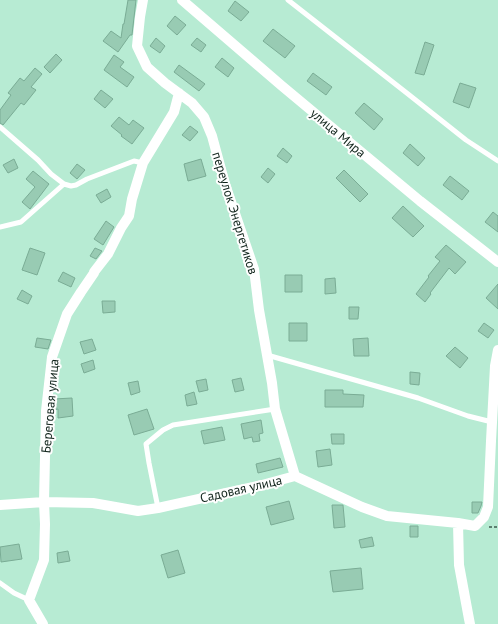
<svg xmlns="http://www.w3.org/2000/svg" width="498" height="624" viewBox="0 0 498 624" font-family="'PT Sans',sans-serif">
<rect width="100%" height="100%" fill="#b7ebd3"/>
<path fill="#98cbb3" stroke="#7aac95" d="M128,0h8l-4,35h-2l-12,17 -15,-11 8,-10 10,7 2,-14h1z
M235,1l14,11 -8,9 -13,-10z
M175,16l11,9 -9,10 -10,-9z
M273,29l22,17 -10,12 -22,-17z
M156,38l9,8 -5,7 -10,-7z
M197,38l9,7 -5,7 -10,-7z
M425,42l9,3 -10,30 -9,-2z
M56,54l6,6 -12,13 -6,-6z
M114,55l10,7 -4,5 14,10 -7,10 -23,-17z
M222,58l12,10 -6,9 -13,-10z
M179,65l26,19 -6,7 -25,-19z
M35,68l7,6 -11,13 5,3 -12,15 -3,-2 -18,22 -3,-2v-13l11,-15 -3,-2 12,-15 4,3z
M313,73l19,14 -6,8 -19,-14z
M460,83l16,5 -7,20 -16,-6z
M101,90l12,9 -8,9 -11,-9z
M364,103l19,16 -9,11 -19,-17z
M119,117l10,8 4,-5 11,8 -12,16 -11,-8 1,-1 -11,-9z
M190,126l8,6 -8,9 -8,-6z
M410,144l15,14 -7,8 -15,-13z
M283,148l9,8 -5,7 -10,-7z
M14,159l4,9 -10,5 -5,-8z
M201,159l5,17 -18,5 -4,-17z
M77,164l8,6 -8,9 -7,-6z
M268,168l7,6 -7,9 -7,-6z
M344,170l24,24 -8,8 -24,-24z
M33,171l16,13 -19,25 -8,-7 13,-15 -9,-8z
M450,176l19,15 -7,9 -19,-15z
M107,189l4,8 -10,6 -5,-8z
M403,206l21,20 -11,11 -21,-19z
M493,212l5,4v16l-13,-10z
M106,221l8,6 -11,18 -9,-6z
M446,245l20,17 -11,12 -6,-6 -19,25 1,1 -6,8 -9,-8 13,-17 -1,-1 12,-15 -5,-4z
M30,248l15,5 -8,22 -15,-5z
M95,248l7,3 -6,8 -6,-3z
M63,272l12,6 -4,9 -13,-6z
M285,275h17v17h-17z
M335,278l1,15 -11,1v-15z
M498,284v25l-12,-11z
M22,290l10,6 -4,8 -11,-5z
M102,301h13v11l-12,1z
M349,307h10l-1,12h-9z
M289,323h18v18h-18z
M484,323l10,7 -6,8 -10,-7z
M37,338l14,2 -3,9 -13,-2z
M368,338l1,18h-15l-1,-17z
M92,339l4,11 -12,4 -4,-12z
M455,347l13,11 -8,10 -14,-12z
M93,360l2,9 -11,4 -3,-9z
M410,372l10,1 -1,12 -9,-1z
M241,378l3,12 -9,2 -3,-12z
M206,379l2,11 -9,2 -3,-11z
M138,381l2,11 -9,3 -3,-12z
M325,390h18v4l21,1 -1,12h-38z
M194,392l3,12 -10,2 -2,-11z
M72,398l1,18 -15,2v-9l-5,1 1,-11z
M147,409l7,20 -20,6 -6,-20z
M261,420l2,13 -4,1 1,7 -7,1 -1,-5 -8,2 -3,-15z
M222,427l3,13 -21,4 -3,-13z
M331,434h13v10h-12z
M330,449l2,16 -14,2 -2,-16z
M280,458l3,9 -25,6 -2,-9z
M289,501l5,18 -23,6 -5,-18z
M472,502h10l-1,4 -3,7h-6z
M332,505h11l2,22 -11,1z
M410,526h8v11h-8z
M372,537l2,9 -13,2 -2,-8z
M19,544l3,15 -21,3 -1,-15z
M178,550l7,23 -17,5 -7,-23z
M68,551l2,10 -12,2 -1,-10z
M361,568l2,21 -30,3 -3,-21z"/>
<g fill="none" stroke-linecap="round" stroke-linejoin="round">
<path stroke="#5c7f6f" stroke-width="2" stroke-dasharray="3 2" stroke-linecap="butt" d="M489,527h9"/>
<path stroke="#fff" stroke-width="5" d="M288,0l120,94 58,46 32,21
M0,127l38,33 13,14 13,10 7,2 5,-1 11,-6 47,-18 9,2
M0,227l21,-5 43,-38
M267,355l151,43 50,18 24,6
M158,508l-9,-45 -3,-19 17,-14 10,-5 102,-16
M0,583l14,10 15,7"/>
<path stroke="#fff" stroke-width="10" d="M143,0l-3,17 -3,29 10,21 18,16 27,20 12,14 8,19 13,48 29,85 5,41 13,73 3,26 20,67
M182,0l100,86 138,115 78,61
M0,505l44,-3 49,1 45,8 20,-3 104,-23 33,-9 67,31 25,9 71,7 17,3 9,-9 4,-10 3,-66 4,-75 3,-16
M458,523l1,42 10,54 1,5
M43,624l-14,-24 15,-40 1,-36 -1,-22 2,-91 6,-54 15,-43 14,-22 13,-19v-1l14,-18 13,-26 8,-12 3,-17 11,-36 31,-51 5,-19"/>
</g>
<g text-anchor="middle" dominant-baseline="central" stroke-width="4" stroke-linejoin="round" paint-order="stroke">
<g font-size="13" fill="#0f231a" stroke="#fefefe">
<text transform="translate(338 133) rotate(40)">улица Мира</text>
<text transform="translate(235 213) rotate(73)">переулок Энергетиков</text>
<text transform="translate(50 406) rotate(-85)">Береговая улица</text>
<text transform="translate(241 489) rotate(-13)">Садовая улица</text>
</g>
</g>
</svg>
